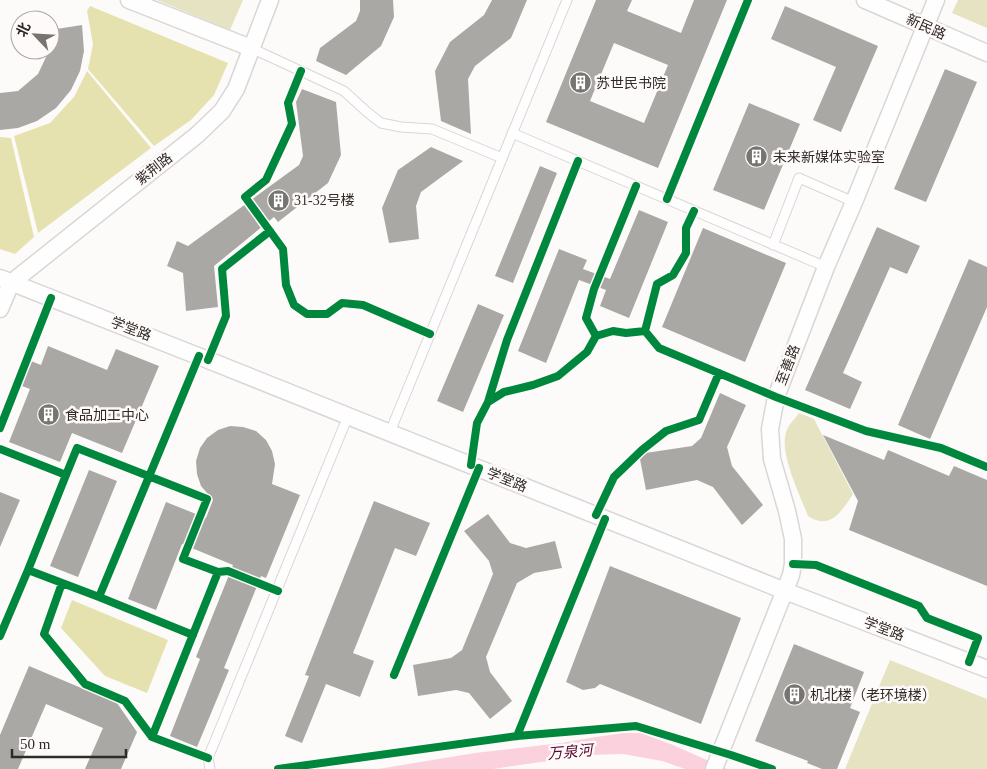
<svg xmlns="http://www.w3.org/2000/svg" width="987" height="769" viewBox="0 0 987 769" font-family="'Times New Roman','Noto Sans SC',serif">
<rect width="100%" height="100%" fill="#fdfbfa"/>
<path fill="#e5e3c2" d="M157,0h86l-13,30z
M958,0h29v28l-35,-15z
M799,413l15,6 39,75c-11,17 -23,37 -45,22 -8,-21 -26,-57 -23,-79 1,-10 8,-16 14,-24z
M890,660l97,39v70h-142z"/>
<path fill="#e5e2af" d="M90,6l138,57 -14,32 -23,25 -37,26 -66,-77 5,-25 -6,-33z
M87,71l64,77 -113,85 -24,-97 36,-13 24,-26z
M0,137l11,1 23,99 -19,17 -15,-5z
M72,600l96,40 -21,53 -42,-17 -44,-48z"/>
<path fill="#fad1dd" d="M624,733h17l32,12 54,24h-42l-23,-8 -39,-7 -34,1 -96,14h-115l97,-16 86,-10 35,-6z"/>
<path fill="#aaa8a5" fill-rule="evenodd" d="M360,0h33l1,17 -13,29 -35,29 -30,-14 4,-13 36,-27 4,-10z
M492,0h35l-16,38 -36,28 -7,13 3,55 -30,-13 -6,-50 15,-29 34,-27z
M596,0h36l-5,11 54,22 13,-33h33l-69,168 -112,-46zM614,43l54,22 -24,58 -54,-22z
M785,6l93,40 -37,86 -28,-12 23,-53 -65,-28z
M82,25l2,26 -4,20 -9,19 -15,18 -19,13 -19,7 -18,2v-37l18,-2 20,-17 8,-17v-7h4v-20z
M945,69l32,13 -51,120 -32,-13z
M302,89l34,13 5,53 -13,28 -50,39 -4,-5 -60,49 4,41 -32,4 -3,-38 -16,-7 10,-25 11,5 111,-81 4,-9 -7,-54z
M749,103l51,21 -36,86 -51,-20z
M431,147l32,14 -42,31 -5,14 3,33 -30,4 -7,-35 16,-38z
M540,166l17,7 -44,110 -18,-7z
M639,210l29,12 -39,96 -29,-12 6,-16 -27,-10 -33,83 -28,-12 41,-102 28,11 -4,9 27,10z
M877,227l43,19 -13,28 -17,-7 -47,106 19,9 -12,27 -45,-19z
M703,228l83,35 -41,99 -83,-35z
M969,259l18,8v40l-57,132 -32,-14z
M478,304l26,11 -41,97 -26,-11z
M48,346l59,24 9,-21 43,17 -37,87 -50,-20 -12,29 -51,-20 21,-53 -8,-3 9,-25 10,4z
M720,393l26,12 -19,42 5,19 31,39 -21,20 -29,-38 -16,-7 -51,10 -7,-36 53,-8 9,-8z
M230,426l13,1 13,4 10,9 6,11 3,13 -3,20 28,11 -34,83 -5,-2 -37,92 5,2 -32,77 -27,-11 30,-77 -4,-2 37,-92 -51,-21 -26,66 -28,-11 38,-97 40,16 7,-18 -12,-14 -4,-12 -1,-13 4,-13 7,-10 11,-8z
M823,435l61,25 4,-10 61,26 5,-10 33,14v106l-138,-56 9,-29z
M89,470l28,11 -39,96 -28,-11z
M0,492l20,8 -20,47z
M374,501l56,22 -14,33 -21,-8 -42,105 21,8 -14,36 -34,-13 -24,59 -17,-7 24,-60 -4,-1z
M488,514l22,29 16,5 29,-7 7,27 -28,5 -17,10 -31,74 4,15 22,29 -22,18 -21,-26 -13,-3 -38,6 -5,-31 38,-7 11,-8 31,-76 -4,-13 -25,-30z
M610,566l131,52 -40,106 -101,-40 -5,4 -12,2 -17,-8z
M794,644l70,28 -14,36 10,4 -23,57h-15l-15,-6 1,-2 -53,-20z
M29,666l88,37 20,29 -16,37h-36l18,-41 -57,-24 -28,65h-18v-34z"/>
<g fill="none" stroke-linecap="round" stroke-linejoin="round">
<defs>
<path id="service" d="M251,48l93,43 23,21 14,11 20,4 31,2 70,29
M512,133l314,134
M773,245l26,-67 55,24
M390,432l177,-432
M210,769l-2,-11 140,-342"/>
<path id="minor" d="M129,0l122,48
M865,0l122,53
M0,278l208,82 577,231 202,78
M0,309l11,-26 186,-148 25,-24 14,-22 34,-89
M714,769l77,-194 2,-11v-25l-6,-28 -15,-52 -2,-30 6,-32 50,-130 28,-65 82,-202"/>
</defs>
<use href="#service" stroke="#dad6d4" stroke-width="11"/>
<use href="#minor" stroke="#dad6d4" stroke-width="19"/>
<use href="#service" stroke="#fffefe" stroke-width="9"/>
<use href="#minor" stroke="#fffefe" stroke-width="16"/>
<defs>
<path id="cycleway" d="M301,71l-13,32 4,21 -26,56 -21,17 38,52 3,36 8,20 13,9h20l15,-11 21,2 67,29
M667,199l81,-199
M694,211l-8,17v25l-13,22 -16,9 -12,47 14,17 117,49 90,34 75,17 46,19
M596,336l-10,-18 8,-29 42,-103
M208,360l18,-44 -4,-47 48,-38
M488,402l19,-62 71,-179
M0,428l51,-130
M0,449l66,26 -38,95 71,27 94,38
M471,465l6,-42 11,-21 16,-10 29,-7 25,-9 29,-24 9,-16 17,-5 13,2 19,-2
M66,475l11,-27 130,51 -24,60 35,13 10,-1 50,20
M596,515l18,-38 28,-27 24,-19 33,-11 20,-47
M793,564l23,1 103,41 8,12 51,20 -9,24
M62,583l-18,51 41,50 40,17 27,36 56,21
M99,597l100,-241
M0,636l28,-66
M394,675l85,-207
M517,736l88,-217
M152,737l66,-165
M278,769l239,-33 119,-10 95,29 41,14"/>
</defs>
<use href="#cycleway" stroke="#fefaf9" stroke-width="11"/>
<use href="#cycleway" stroke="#00873e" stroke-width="8"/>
</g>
<defs>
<symbol id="building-disc" viewBox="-11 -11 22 22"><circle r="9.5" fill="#787471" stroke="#fefaf9"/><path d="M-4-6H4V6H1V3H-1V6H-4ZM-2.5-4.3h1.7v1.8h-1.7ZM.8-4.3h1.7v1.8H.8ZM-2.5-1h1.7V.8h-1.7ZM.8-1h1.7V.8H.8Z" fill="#fff"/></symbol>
</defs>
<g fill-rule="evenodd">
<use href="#building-disc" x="568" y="70" width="25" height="25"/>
<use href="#building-disc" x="744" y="144" width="25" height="25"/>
<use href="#building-disc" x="266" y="188" width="25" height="25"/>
<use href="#building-disc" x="36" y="402" width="25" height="25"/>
<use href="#building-disc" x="782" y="682" width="25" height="25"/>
</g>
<g text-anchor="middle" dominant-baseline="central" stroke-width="5" stroke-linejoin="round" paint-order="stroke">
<g font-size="14" fill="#302b27" stroke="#fefaf9">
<text transform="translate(926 27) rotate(24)">新民路</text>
<text transform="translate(154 169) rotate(-38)">紫荆路</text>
<text transform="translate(131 329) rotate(21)">学堂路</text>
<text transform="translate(788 365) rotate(-69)">至善路</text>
<text transform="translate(507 480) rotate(22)">学堂路</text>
<text transform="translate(884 629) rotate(21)">学堂路</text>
</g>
<g font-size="14" fill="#302b27" stroke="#fefaf9" text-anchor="start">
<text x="596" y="83">苏世民书院</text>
<text x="773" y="157">未来新媒体实验室</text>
<text x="294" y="200">31-32号楼</text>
<text x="65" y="415">食品加工中心</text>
<text x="810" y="695">机北楼（老环境楼）</text>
</g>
<g font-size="15" font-style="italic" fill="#5a092f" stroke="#fefaf9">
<text transform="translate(570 752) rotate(-5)">万泉河</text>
</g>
</g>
<g transform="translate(35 35) rotate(295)"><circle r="24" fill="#fefaf9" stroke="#aca7a5"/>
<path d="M0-4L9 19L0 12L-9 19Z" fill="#787471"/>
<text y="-8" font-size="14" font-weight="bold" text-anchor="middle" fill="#302b27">北</text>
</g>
<path d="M12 749v8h114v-8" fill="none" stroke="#302b27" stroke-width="2.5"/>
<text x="20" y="749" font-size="15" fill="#302b27" stroke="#fefaf9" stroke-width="4" paint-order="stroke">50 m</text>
</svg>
